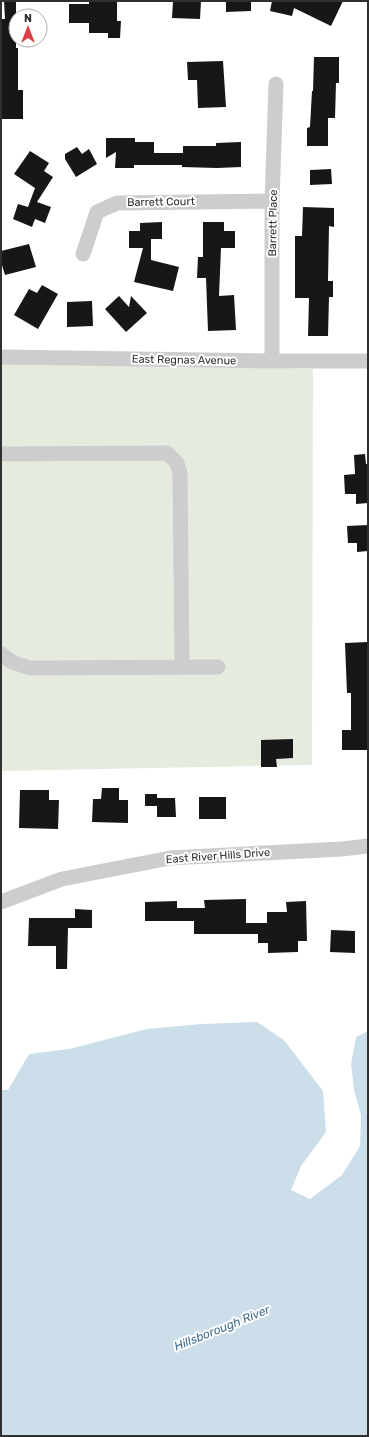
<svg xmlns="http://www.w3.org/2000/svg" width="369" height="1437" viewBox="0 0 369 1437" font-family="Rubik,sans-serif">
<rect width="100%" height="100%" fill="#fff"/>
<path fill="#e5ecdf" d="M1,364l312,5 -1,396 -311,6z"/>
<path fill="#ccdeea" d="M257,1022l27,18 39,51 3,41 -25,34 -10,24 19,9 32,-24 18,-29 1,-31 -7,-25 -3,-26 5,-27 12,-6v405h-367v-346h7l21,-36 40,-5 78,-20 55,-5z"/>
<path fill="#171717" d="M4,1h12v47h2v42h5v29h-22v-100h4z
M89,1h28v20h4l-1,17h-12v-5h-19v-10h-20v-19h20z
M173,1h28l-1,18 -28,-1z
M226,1h25v10l-25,1z
M272,1h71l-12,25 -37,-18 -2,8 -22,-5z
M314,57h25v26h-3l-1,35h-7v28h-21v-18l3,-1 2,-36h1z
M223,61l3,46 -28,1 -1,-28h-9l-1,-18z
M106,138h29v4h19v11h29v-7h33v-3l25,-1v25l-24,1 -35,-1v-2h-48v3h-19l1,-16 -10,6z
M77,147l5,7 7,-5 8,15 -21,13 -11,-18v-5z
M30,151l19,12 -5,8 9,6 -16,25 14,5 -6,16 -10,-4 -3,8 -19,-8 5,-15 10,3 7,-19 -21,-14z
M331,169l1,15 -22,1v-15z
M303,207l31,1v19l-5,-1 -1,55h5v16h-4l-1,39h-20l1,-38h-14v-62h7z
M162,222v17h-11v21l28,7 -6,24 -39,-9 9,-34h-14v-17h11v-8z
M203,222h21v9h11v17h-14l-2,48 15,-1 2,35 -28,1 -2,-53h-9l1,-21h5z
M29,244l7,23 -31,8 -4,-13v-11z
M42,285l16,9 -20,35 -24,-14 15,-26 8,4z
M119,296l10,11 2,-11 16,17 -21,19 -21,-23z
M92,301l1,25 -26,1v-25z
M365,454l1,10h2v39l-12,1v-10h-11l-1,-19 11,-1 -1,-19z
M368,525v26l-11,1v-9h-9l-1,-17z
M368,642v108h-26v-20h9v-37h-4l-2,-50z
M293,739v19l-17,1 1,8h-16v-27z
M102,788h17v12h9v23l-36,-1 1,-23h8z
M20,790h29v10h10l-1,29 -39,-1z
M145,794h12v4h18l1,19h-19v-11h-12z
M199,797h27v22h-27z
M246,899v24h21v-11h20l-1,-10 20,-1 1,40h-9v11l-30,1v-10h-10v-9h-64v-13h-49v-19l32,-1v7h28l-1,-8z
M75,909l17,1v18h-24l-1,41h-11v-23h-28l1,-28h46z
M331,930l24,1v22l-25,-1z"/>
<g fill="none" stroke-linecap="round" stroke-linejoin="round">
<path stroke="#cdcdcd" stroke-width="15" d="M83,254l14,-42 20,-9 155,-2
M1,357l271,4h96
M272,361v-160l4,-117
M1,454l166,-1 10,10 3,10 2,194
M1,654l11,8 18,6 188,-1
M1,902l61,-23 108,-21 172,-9 26,-3"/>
</g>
<g text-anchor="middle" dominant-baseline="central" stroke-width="4" stroke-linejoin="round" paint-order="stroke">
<g font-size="11" fill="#303030" stroke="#fff">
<text transform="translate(161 202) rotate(-1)">Barrett Court</text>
<text transform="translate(273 223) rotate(-89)">Barrett Place</text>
<text transform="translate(184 360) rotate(1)">East Regnas Avenue</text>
<text transform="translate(218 856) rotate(-4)">East River Hills Drive</text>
</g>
<g font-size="12" font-style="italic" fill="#436e8d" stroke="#fff">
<text transform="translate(222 1328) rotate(-22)">Hillsborough River</text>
</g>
</g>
<rect width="369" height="1437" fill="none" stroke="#303030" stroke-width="4"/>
<g transform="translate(28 28)"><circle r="19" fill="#ffffff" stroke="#acacac"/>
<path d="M0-3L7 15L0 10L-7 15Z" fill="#da3f45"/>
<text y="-6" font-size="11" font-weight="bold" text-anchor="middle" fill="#303030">N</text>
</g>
</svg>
